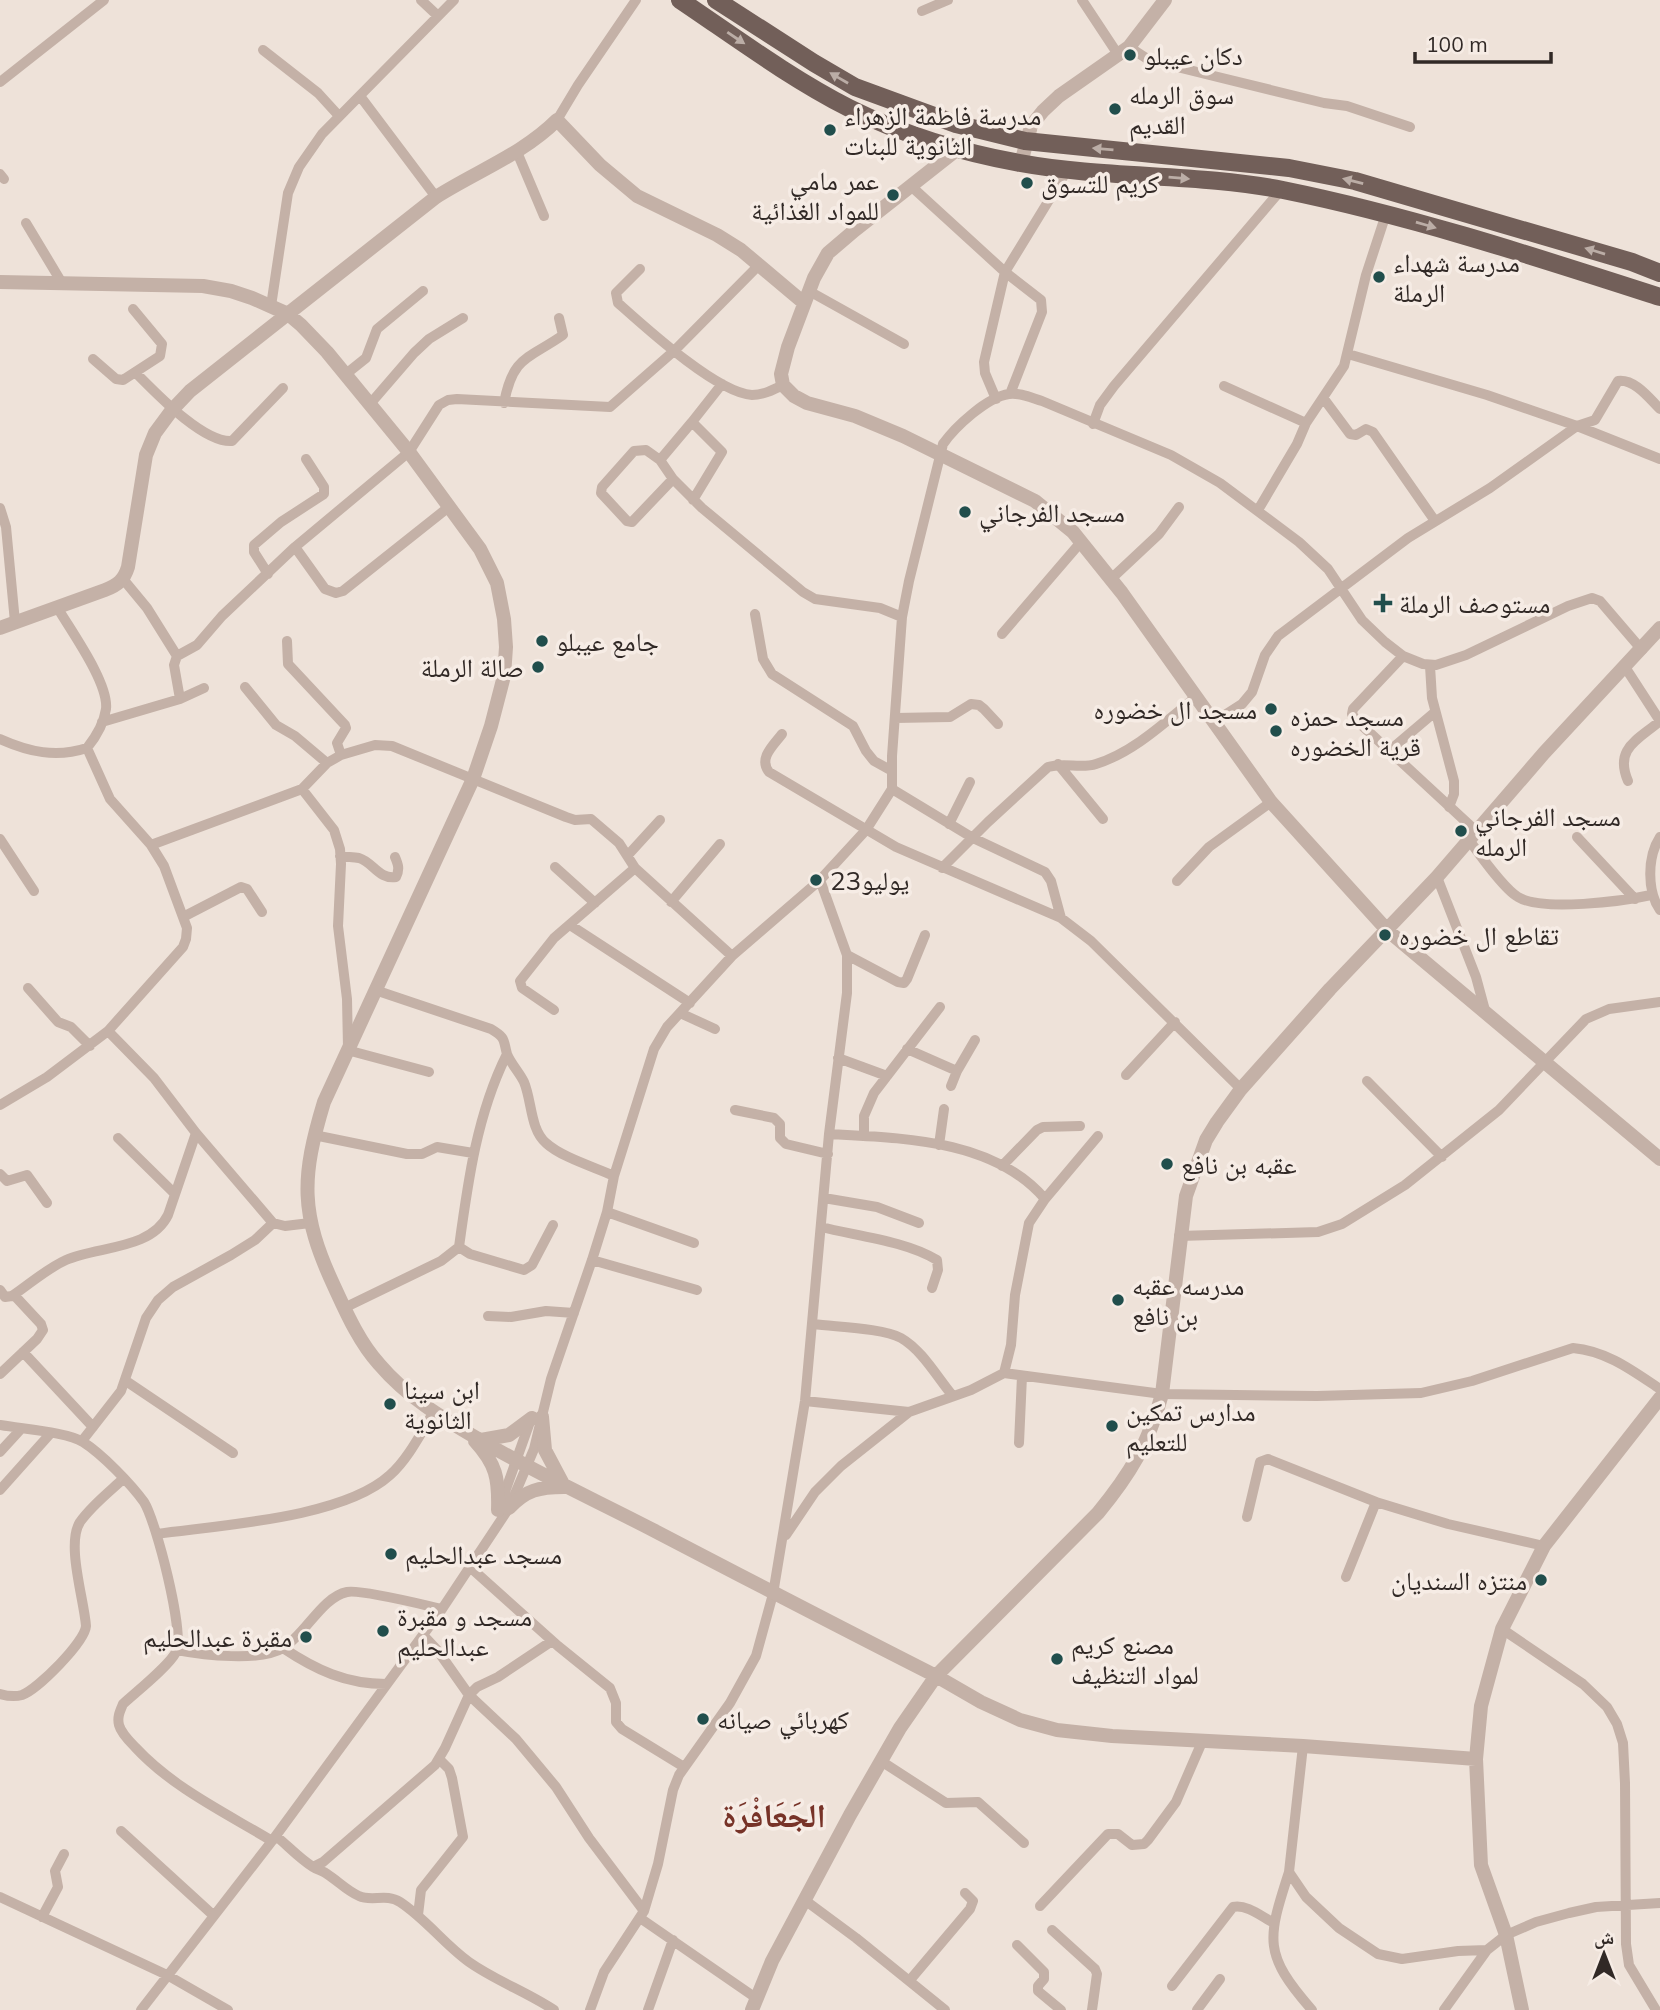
<svg xmlns="http://www.w3.org/2000/svg" width="1660" height="2010" viewBox="0 0 1660 2010" font-family="Mulish,'Noto Naskh Arabic',sans-serif">
<rect width="100%" height="100%" fill="#eee2d9"/>
<g fill="none" stroke-linecap="round" stroke-linejoin="round">
<path stroke="#c4b1a7" stroke-width="10" d="M421,0l17,16
M1082,0l37,56
M922,11l26,-11
M1129,47l17,11 31,9 147,36 23,3 63,21
M263,50l55,43 21,23
M0,82l104,-82
M360,96l76,101
M557,120l21,-35 58,-85
M517,152l27,64
M0,174l4,5
M912,187l93,85 36,28 1,12 -32,82
M26,223l36,60
M640,269l-24,24 2,10c27,24 99,90 134,92 11,0 21,-5 31,-10
M809,291l95,53
M271,306l17,-113 11,-26 23,-33 132,-134
M1348,354l139,41 90,31 83,33
M93,359l23,20 7,1 37,-24 2,-12 -29,-35
M136,373c20,20 67,70 96,68l51,-53
M346,374l20,-16 11,-29 46,-38
M1224,386l82,37
M996,399l-11,-26 -1,-11 21,-90 63,-103
M1324,399l26,35 6,1 10,-6 7,3 62,89
M504,403c9,-48 25,-44 59,-68l-4,-17
M370,404l44,-51 15,-14 34,-21
M1093,424l7,-19 14,-19 167,-196
M660,460l32,-38
M673,479l-41,43 -5,-1 -26,-28 1,-6 32,-36 12,-1 14,10 13,19 29,29 101,84 12,7 65,9 22,9
M693,500l29,-48 -30,-30 30,-38
M0,508l6,19 9,95
M1258,510l39,-66 9,-21 38,-57 22,-91 20,-61
M295,547l30,42 11,4 7,-2 107,-85
M268,574l-14,-22v-7l27,-23 43,-28v-7l-18,-28
M123,579l24,29 30,48 -3,9 6,34
M1111,579l48,-45 20,-27
M755,614l8,45 9,15 81,52 13,25 8,10 18,10
M1002,634l79,-92
M287,641l1,23 57,61 1,3 -9,15 4,12
M177,656l20,-11 25,-29 73,-69 114,-95 30,-47 9,-5 9,-1 153,8 64,-56 85,-86
M1403,656l-50,53 -1,5 4,6 120,111
M1430,666l2,32 22,83v13l-5,13
M1625,667l35,54
M245,687l31,38 19,11 32,27
M895,718l55,-1 21,-13 8,1 5,4 14,15
M102,722l78,-23 24,-11
M1214,722l28,-18 10,-12 13,-37 13,-19 130,-98 82,-50 87,-62 18,-6 23,-39c17,-2 31,17 42,28
M782,734c-8,11 -24,24 -13,38l127,75 165,71 30,23 150,148
M0,739c29,13 56,19 87,9 8,-10 17,-25 19,-39 3,-26 -35,-78 -49,-102
M1389,751l46,-39
M1058,764l45,55
M1628,781c-14,-33 10,-41 32,-60
M302,789l32,41 6,19 1,15 -3,62 9,73 1,48
M892,789l81,49 72,34 6,9 10,37
M949,824l21,-42
M1577,837l58,62
M1660,837c-13,20 -13,54 0,73
M0,839l34,52
M1469,840c11,15 35,49 49,57 24,15 106,4 133,-2
M151,845l151,-56 25,-26 14,-8 34,-10 17,1 174,71 9,3 16,-1 28,24 16,25 97,88
M628,855l32,-35
M340,856c6,1 13,1 19,2 14,4 20,22 37,19 4,-8 2,-13 -1,-20
M555,867l40,36
M942,868l46,-46 60,-55c16,-5 33,2 48,-3 38,-12 69,-42 100,-67
M1437,877l39,100 10,37
M1177,881l32,-34 62,-45
M671,902l49,-58
M183,917l58,-30 6,2 15,23
M570,925l120,78
M847,955l51,27 6,1 3,-4 18,-44
M28,988l30,34 13,5 19,19
M375,990l116,39c15,9 12,10 16,25 4,10 13,19 17,28 8,19 6,47 22,61 15,14 48,24 68,33
M554,1010l-32,-22 -2,-7 34,-43 81,-70
M680,1013l35,16
M108,1031l46,47 42,55 77,90 12,3 25,-3
M907,1049l50,22 18,-31
M347,1050l82,22
M838,1058l49,18
M1126,1075l49,-53
M1367,1081l75,76
M951,1086l6,-15
M0,1105l47,-28 61,-46 75,-84 3,-8 1,-11 -23,-62 -13,-21 -41,-46 -23,-51
M735,1110l39,8 6,6v14l6,6 42,10
M829,1134c73,4 165,5 216,65
M314,1135l93,19h15l15,-7 36,6
M864,1136v-20l10,-23 66,-86
M118,1138l56,55
M939,1145l5,-36
M1002,1166l35,-36 6,-3 37,-1
M0,1174l7,7 20,-6 20,28
M824,1198l53,9 42,16
M607,1212l87,31
M821,1227c36,9 85,14 116,33l1,10 -6,18
M1179,1236l139,-4 24,-8 63,-39 94,-75 87,-91 23,-10 51,-7
M459,1247l11,7 54,16 8,-5 21,-40
M592,1260l105,30
M0,1290l5,7 7,-1c18,-12 34,-27 54,-36 31,-14 85,-10 102,-45l28,-82
M344,1308l97,-47 18,-14c9,-66 18,-133 48,-193
M488,1316l23,1 35,-6 28,2
M814,1324c21,3 69,4 87,14 21,12 36,39 51,57
M23,1352l70,75
M1004,1373l7,-28 4,-50 14,-72 16,-24 53,-63
M0,1374l37,-35 6,-9 -2,-6 -27,-29
M126,1381l107,72
M805,1401l104,11 62,-22 33,-17 158,21 155,2 104,-3 51,-12 101,-33c34,3 60,23 87,41
M0,1425c21,4 68,7 83,17 19,12 48,42 61,60 12,19 41,131 32,150 -7,14 -40,40 -53,52 -3,7 -6,13 -4,21 2,8 10,16 16,22 38,41 89,65 137,94
M82,1441l39,-50 25,-73 12,-18 15,-13 58,-32 24,-15 18,-17
M1019,1443l3,-67
M0,1452l21,-23
M0,1490l50,-56
M501,1503l30,-84
M1247,1517l13,-55 8,-3 108,43 72,22 96,22
M157,1534c64,-9 186,-16 233,-59 18,-16 31,-42 43,-62
M786,1535l29,-43 26,-26 68,-54
M471,1568l87,78 52,42 6,15v19l6,7 62,38
M1346,1577l30,-75
M1502,1629l81,55 24,23 10,17 6,19 2,40 1,161 3,21 27,45
M423,1635l15,16 31,44 47,44 40,48 33,51 55,73
M283,1648c33,22 63,36 103,36
M177,1650c26,5 83,12 106,-2 22,-13 39,-51 64,-56 14,-3 77,13 95,17
M0,1694c7,2 15,3 22,1 16,-6 63,-53 64,-69 -2,-27 -20,-82 -6,-104 11,-16 29,-30 43,-43
M1303,1746l-14,126 17,25 33,31 39,26 24,5 56,-8 29,-1 19,-15 30,-13 33,-9 27,-6 64,-4
M881,1761l65,42 32,-1 46,41
M121,1831l92,84
M276,1836c12,10 24,23 37,31 5,3 10,4 14,7 11,7 20,17 32,22 13,6 27,-3 41,6 26,17 44,42 69,60 27,19 58,30 85,48
M313,1867l10,-5 112,-97 10,-17 24,-53 8,-8 21,-10 54,-36
M1289,1872c-22,68 -26,82 23,138
M0,1897l167,78 61,35
M806,1901l50,37 89,72
M1040,1906l68,-72h10l14,11 12,-1 4,-4 28,-38 26,-60
M418,1915l3,-25 42,-53 -11,-59 -3,-9 -10,-10
M42,1917l16,-30 -3,-16 9,-17
M640,1918l116,80
M1052,1930l43,39 2,5 -5,36
M1017,1945l27,27v7l-6,7v5l23,19
M910,1980l60,-71 3,-8 -8,-8
M1172,1986l61,-79c14,-3 29,10 41,16
M141,2010l131,-169 170,-232 67,-101 25,-59 17,-70 41,-119 15,-48 7,-36 40,-127 13,-22 65,-71 88,-76 46,-50 26,-41v-33l10,-139 7,-36 34,-137c12,-17 44,-47 66,-50 10,-2 23,4 33,7l129,54 49,28 79,59 29,27 34,51 23,22 18,14 20,8 13,1 30,-10 102,-49 24,-8 8,3 42,49
M590,2010l14,-38 40,-61 14,-47 15,-74 6,-15 51,-72 26,-47 17,-62 32,-193 24,-267 18,-141v-38l-27,-75
M648,2010l25,-70
M1197,2010l23,-31
M1444,2010l43,-60"/>
<path stroke="#c4b1a7" stroke-width="14" d="M959,148l-104,82 -27,23 -14,25 -26,69 -7,27 2,11 11,11 13,7 48,13 48,20 132,65 38,31 49,61 149,209 116,128 273,229
M1021,163l10,-37 12,-15 16,-15 70,-49 36,-47
M0,282l203,4 28,5 21,7 36,16 13,11 26,27 82,100 71,97 17,34 7,36 2,28 -2,29 -13,50 -18,53 -149,323c-23,76 -24,111 10,184 12,26 25,56 45,78 28,33 63,54 101,76 56,33 115,60 173,90 94,49 188,98 283,146l45,26 39,18 37,10 55,6 191,10 173,13
M0,628l105,-38c13,-5 19,-10 23,-23l18,-112 9,-22 17,-23 18,-19 246,-194c41,-26 87,-43 121,-77l43,45 37,31 80,39 24,15 63,53
M542,1417l3,33 18,34
M481,1440l28,-5 23,-17
M475,1441c21,23 24,37 23,69
M509,1508c17,-18 30,-21 55,-21
M752,2010l20,-49 78,-146 50,-87 36,-52 162,-163c32,-39 51,-70 64,-119l24,-198 20,-56 11,-18 24,-33 89,-100 107,-112 107,-124 116,-125
M1522,2010l-16,-75 -25,-70 -5,-106 5,-53 21,-77 42,-83 116,-148"/>
<path stroke="#725f59" stroke-width="18" d="M680,0c55,37 110,78 169,108 52,26 114,45 171,55 87,16 177,10 263,27 128,26 253,67 377,107
M716,0l98,63 41,24 101,37 69,17 264,27 66,13 277,81 28,11"/>
</g>
<defs><path id="oneway-solid" d="M-6-.8H1V-3.2L6.5 0L1 3.2V.8H-6Z" transform="scale(1.75)"/></defs>
<g fill="#bbada6">
<use href="#oneway-solid" transform="translate(736 38) rotate(34)"/>
<use href="#oneway-solid" transform="translate(839 78) rotate(-150)"/>
<use href="#oneway-solid" transform="translate(1103 149) rotate(-175)"/>
<use href="#oneway-solid" transform="translate(1179 178) rotate(5)"/>
<use href="#oneway-solid" transform="translate(1353 181) rotate(-166)"/>
<use href="#oneway-solid" transform="translate(1426 225) rotate(16)"/>
<use href="#oneway-solid" transform="translate(1595 251) rotate(-163)"/>
</g>
<g fill="#214e4c" stroke="#f6ece5" stroke-width="2.5">
<circle cx="1130" cy="55" r="7"/>
<circle cx="1115" cy="109" r="7"/>
<circle cx="830" cy="130" r="7"/>
<circle cx="1027" cy="183" r="7"/>
<circle cx="893" cy="195" r="7"/>
<circle cx="1379" cy="277" r="7"/>
<circle cx="965" cy="512" r="7"/>
<path d="M1379.5 592.5h7v7h7v7h-7v7h-7v-7h-7v-7h7z"/>
<circle cx="542" cy="641" r="7"/>
<circle cx="538" cy="667" r="7"/>
<circle cx="1271" cy="709" r="7"/>
<circle cx="1276" cy="731" r="7"/>
<circle cx="1461" cy="831" r="7"/>
<circle cx="816" cy="880" r="7"/>
<circle cx="1385" cy="935" r="7"/>
<circle cx="1167" cy="1164" r="7"/>
<circle cx="1118" cy="1300" r="7"/>
<circle cx="390" cy="1404" r="7"/>
<circle cx="1112" cy="1426" r="7"/>
<circle cx="391" cy="1554" r="7"/>
<circle cx="1541" cy="1580" r="7"/>
<circle cx="383" cy="1631" r="7"/>
<circle cx="306" cy="1637" r="7"/>
<circle cx="1057" cy="1659" r="7"/>
<circle cx="703" cy="1719" r="7"/>
</g>
<g text-anchor="middle" dominant-baseline="central" stroke-width="7" stroke-linejoin="round" paint-order="stroke">
<g font-size="26" fill="#312926" stroke="#f6ece5" text-anchor="start">
<text x="1144" y="55">دكان عيبلو</text>
<text x="1129" y="94">سوق الرمله<tspan x="1129" dy="30">القديم</tspan></text>
<text x="844" y="115">مدرسة فاطمة الزهراء<tspan x="844" dy="30">الثانوية للبنات</tspan></text>
<text x="879" y="180" text-anchor="end">عمر مامي<tspan x="879" dy="30">للمواد الغذائية</tspan></text>
<text x="1041" y="183">كريم للتسوق</text>
<text x="1393" y="262">مدرسة شهداء<tspan x="1393" dy="30">الرملة</tspan></text>
<text x="979" y="512">مسجد الفرجاني</text>
<text x="1399" y="603">مستوصف الرملة</text>
<text x="556" y="641">جامع عيبلو</text>
<text x="524" y="667" text-anchor="end">صالة الرملة</text>
<text x="1257" y="709" text-anchor="end">مسجد ال خضوره</text>
<text x="1290" y="716">مسجد حمزه<tspan x="1290" dy="30">قرية الخضوره</tspan></text>
<text x="1475" y="816">مسجد الفرجاني<tspan x="1475" dy="30">الرمله</tspan></text>
<text x="830" y="880">23يوليو</text>
<text x="1399" y="935">تقاطع ال خضوره</text>
<text x="1181" y="1164">عقبه بن نافع</text>
<text x="1132" y="1285">مدرسه عقبه<tspan x="1132" dy="30">بن نافع</tspan></text>
<text x="404" y="1389">ابن سينا<tspan x="404" dy="30">الثانوية</tspan></text>
<text x="1126" y="1411">مدارس تمكين<tspan x="1126" dy="30">للتعليم</tspan></text>
<text x="405" y="1554">مسجد عبدالحليم</text>
<text x="1527" y="1580" text-anchor="end">منتزه السنديان</text>
<text x="397" y="1616">مسجد و مقبرة<tspan x="397" dy="30">عبدالحليم</tspan></text>
<text x="292" y="1637" text-anchor="end">مقبرة عبدالحليم</text>
<text x="1071" y="1644">مصنع كريم<tspan x="1071" dy="30">لمواد التنظيف</tspan></text>
<text x="717" y="1719">كهربائي صيانه</text>
</g>
<g font-size="33" font-weight="bold" fill="#773328" stroke="#f6ece5">
<text x="774" y="1814">الجَعَافْرَة</text>
</g>
</g>
<g transform="translate(1604 1954)" stroke="#f6ece5" stroke-width="5" paint-order="stroke">
<path d="M0-5L12 26L0 18L-12 26Z" fill="#312926"/>
<text y="-10" font-size="19" font-weight="bold" text-anchor="middle" fill="#312926">ش</text>
</g>
<path d="M1415 52v10h136v-10" fill="none" stroke="#312926" stroke-width="3.5"/>
<text x="1426" y="52" font-size="21" fill="#312926" stroke="#f6ece5" stroke-width="5" paint-order="stroke">100 m</text>
</svg>
